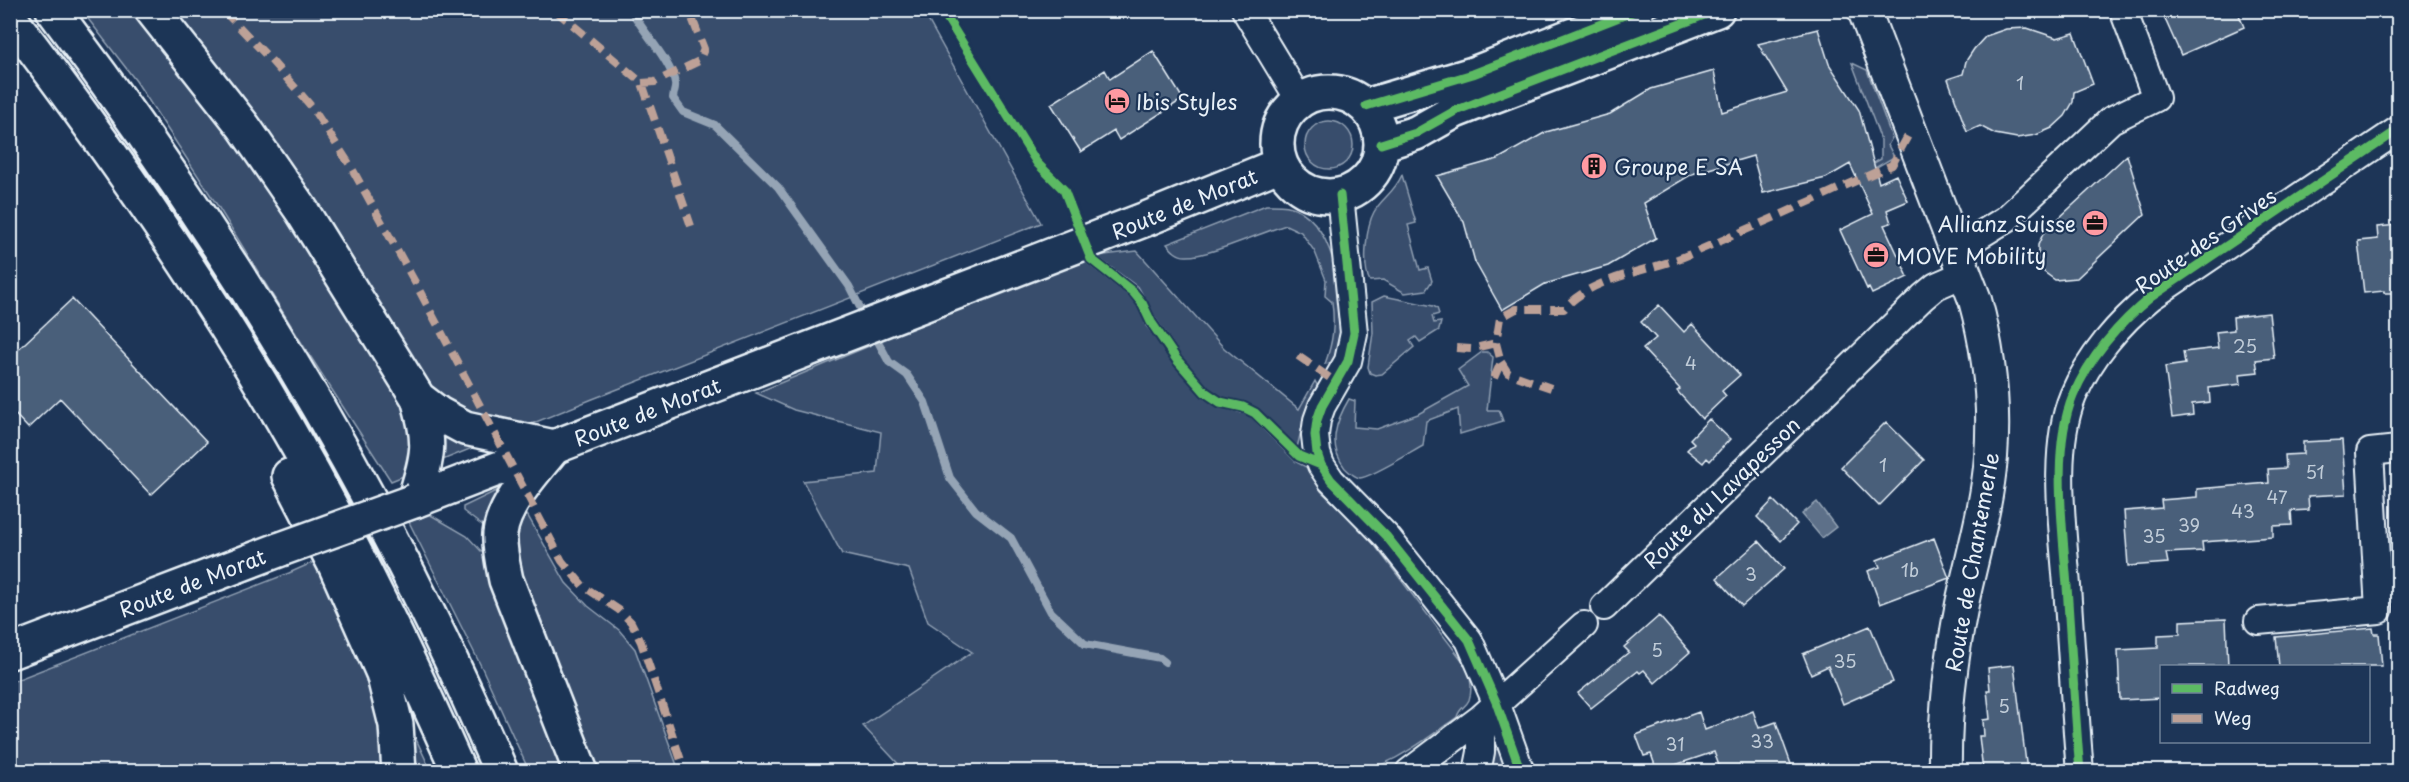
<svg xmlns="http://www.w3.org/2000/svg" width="2409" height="782" viewBox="0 0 2409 782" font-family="'Playpen Sans',sans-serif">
<rect width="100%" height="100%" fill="#1d3557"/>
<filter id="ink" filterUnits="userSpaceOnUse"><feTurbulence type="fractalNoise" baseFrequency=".0167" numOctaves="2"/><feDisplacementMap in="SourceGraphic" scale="12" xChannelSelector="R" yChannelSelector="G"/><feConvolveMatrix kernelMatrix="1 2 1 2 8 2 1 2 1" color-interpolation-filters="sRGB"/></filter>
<g filter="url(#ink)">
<path fill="#374d6c" stroke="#909fb2" stroke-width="1.5" d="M82,11h841l118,212 -451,177 -199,81 -88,-136 -84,-137 -83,-127z
M1852,63l15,7 25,68 -4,7 6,12 -36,21 -2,-5 25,-14v-19z
M1305 145a24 24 0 1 1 48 0a24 24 0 1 1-48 0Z
M1402,175l14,48 -8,2 12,45 8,-2 4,13 -6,9 -21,3 -22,-13 -13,1c-8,-13 -4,-55 4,-69 8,-14 20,-19 28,-37z
M1266,205c13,0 25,-1 36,7 39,25 46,110 33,150l-10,2c8,-22 10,-39 7,-62l-7,-6 1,-16 -11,-28 -14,-20 -15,-7c-23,7 -79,32 -100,31 -9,0 -14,-6 -19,-12z
M1137,251l87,97 75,61 16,-28 4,8 -15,29 -7,30 -41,-39 -37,-13 -10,-7 -26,-30 -27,-40 -17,-31 -43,-32z
M1083,260l46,36 13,15 4,15 59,73 13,7 31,9 47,47 12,6 13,23 46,44 101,133c2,10 5,21 1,32 -3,7 -10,8 -12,17 -24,17 -83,65 -112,50l-9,5 -431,-1 -42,-45 109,-74 -44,-30 -19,-53 -67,-15 -39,-73 74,-8 4,-41 -87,-22 -38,-17 113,-47 -2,-6z
M1384,296l49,10 4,2 2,6 -7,2 2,7 7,-1 -2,8 -19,12 -4,-5 -6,4 4,6 -32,27 -7,1 -5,-2 -2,-6 5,-34 -1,-31z
M1482,352h5l6,5 -6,53h12l4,11 -43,13 -2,-25 -32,12 -3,25c-11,6 -53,32 -63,32 -5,-1 -11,-6 -15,-10 -18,-23 -9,-47 4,-69l6,2 -1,26 23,2 41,-15 50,-28 -10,-16z
M506,486l-16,39 -6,2 -21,-16v-4z
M512,488l54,95 22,23 31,24 16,19 44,122h-84l-84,-207z
M429,514l38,22 29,31 77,204h-44l-47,-103 -73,-146z
M316,561c25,55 52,109 63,169 2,13 2,28 3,41l-371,1v-90l278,-109z
M416,739l15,32h-22l-1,-29z
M1491,749l10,1 7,21 -23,1z"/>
<path fill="#5d7089" stroke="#95a4b5" stroke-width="1.5" d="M1817,502l19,25 -14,11 -20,-24z"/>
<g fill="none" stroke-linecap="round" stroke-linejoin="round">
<path stroke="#95a4b5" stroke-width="8" d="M631,10c11,21 41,52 44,74 1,4 -2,10 -2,14l10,14 32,13 63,62 71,99 18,35
M873,332l16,30 18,13 18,27 25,76 26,33 35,27 40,74 34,32 75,14 5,4"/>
</g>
<path fill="#495e7a" stroke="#e8f1f8" stroke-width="1.5" d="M2161,10h76l7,17 -63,28z
M2027,28l30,10 17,-5 19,51 -19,8 -1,10 -8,14 -13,12 -16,7 -19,3 -22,-4 -15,-8 -13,6 -19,-53 15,-5 3,-13 8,-12 12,-13 20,-7z
M1818,29l11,35 30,46 20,73 17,-8 12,26 -21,9 4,13 -7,2 24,52 -36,17 -3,-6 -2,1 -27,-59 33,-16 -23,-50 -24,14 -63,15 -10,-37 -61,18 -48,29 12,35 -48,28 -63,18 -43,26 -27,-48 -11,-40 -27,-46 61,-17 48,-27 64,-18 41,-25 63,-18 8,41 65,-20 -29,-48z
M1153,51l30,48 -64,41 -5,-9 -33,21 -30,-48 54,-34 5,9z
M2127,155l18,59 -68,64 -22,2 -11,-8 -6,-11v-16l6,-13z
M2398,225v68h-14v-2l-20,2 -6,-52 20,-2 -1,-12z
M72,299l135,143 -56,53 -91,-97 -32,30 -18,-19v-52z
M1659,305l25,27 8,-8 48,51 -18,16 4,5 -24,23 -25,-28 3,-2 -37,-40 13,-11 -15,-16z
M2269,313l5,45 -18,2 2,12 -18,2 1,10 -32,4 1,14 -18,2 1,11 -21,3 -7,-51 20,-3 -2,-12 35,-4 -2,-16 18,-2 -1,-13z
M1709,419l21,20 -20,22 -3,-3 -4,5 -16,-13 7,-7 -4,-4z
M1886,422l38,38 -45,46 -38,-39z
M2342,440l4,54 -38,2 1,14 -18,1 1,14 -19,1v11l-71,5 1,9 -37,2 2,10 -40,3 -4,-55 38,-3 -1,-8 36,-3v-8l72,-6 -1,-14 18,-1 -1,-13 18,-1v-12z
M1773,500l24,24 -16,17 -24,-24z
M1934,538l15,40 -69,26 -12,-33 12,-4 -3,-7z
M1759,541l25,28 -42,37 -25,-28z
M1659,616l31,36 -35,31 -11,-13 -4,3 -2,-2 -47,37 -13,-15 51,-41 -5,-5z
M2226,619l2,47h-66v32l-42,2 -2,-50 40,-2v-13l22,-1v-13z
M1870,626l23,56 -50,22 -15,-38 -17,8 -8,-20z
M2373,628l1,6h5l3,32h-103l-3,-29z
M2014,665l13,106h-44l-4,-35h5l-1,-16 7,-1 -3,-29h3l-2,-22z
M1753,711l6,17 17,-6 16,45 -12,4h-59l-7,-19 -57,19 -6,-17 -7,2 -8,-21 63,-23 6,18z"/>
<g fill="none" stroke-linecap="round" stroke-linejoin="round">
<defs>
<path id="minor" d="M1245,10l55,91
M1340,195l14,138 -6,28 -26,45 -5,14 -2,15 2,18 4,12 10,15 56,57 82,103 27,62 25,70
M1957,249l49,-30 105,-99 45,-22 -33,-88
M1604,607l319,-310 13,-11 30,-13
M2258,621l121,-11 -9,-158 28,-3
M1409,772l72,-54 103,-93
M1477,772l4,-20v-34
M2080,772c-5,-62 -9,-124 -13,-186 -4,-56 -16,-137 6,-190 16,-38 46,-73 78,-99l247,-167"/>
<path id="tertiary" d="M1864,10l111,290c14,51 20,103 16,157 -4,50 -19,99 -29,147 -11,55 -18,112 -17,168"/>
<path id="secondary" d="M1277 144a52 52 0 1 1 104 0a52 52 0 1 1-104 0Z
M1366,106l107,-32 164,-64
M1381,144l35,-11 39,-22 28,-11 234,-90
M414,501l732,-282 135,-55
M10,652l271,-103"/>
<path id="motorway" d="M53,10c178,236 333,490 448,762
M152,10l92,117 58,84 116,187c14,47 10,57 -4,103
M10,18c121,158 234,324 327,500 44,83 84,168 122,254
M418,398l21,16 26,14 89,19c-18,23 -51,57 -54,87 -1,15 3,31 6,46l75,192
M289,476l47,91 47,106 13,52 3,47"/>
</defs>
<use href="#minor" stroke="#e8f1f8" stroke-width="30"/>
<use href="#tertiary" stroke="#e8f1f8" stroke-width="36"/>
<use href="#secondary" stroke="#e8f1f8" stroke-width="38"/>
<use href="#motorway" stroke="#e8f1f8" stroke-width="38"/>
<use href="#minor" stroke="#1d3557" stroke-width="26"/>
<use href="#tertiary" stroke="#1d3557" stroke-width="32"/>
<use href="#secondary" stroke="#1d3557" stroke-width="33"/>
<use href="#motorway" stroke="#1d3557" stroke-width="33"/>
<defs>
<path id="secondary-bridge" d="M281,549l133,-48"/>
</defs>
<use href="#secondary-bridge" stroke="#e8f1f8" stroke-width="38" stroke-linecap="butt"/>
<use href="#secondary-bridge" stroke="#1d3557" stroke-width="33"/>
<path stroke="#bda197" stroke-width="8" stroke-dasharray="15 8" stroke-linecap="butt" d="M223,10l47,49 41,47 39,59 66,119 146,277 21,25 36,24 12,12 10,20 44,130
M555,10l87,73 49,143
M642,83l13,-1 44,-21 5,-12 -15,-39
M1456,348l15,1 25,-6
M1298,356l39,27
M1501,362l7,11 43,15
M1494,378l7,-16 -5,-19 4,-25 16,-9h48c28,-33 85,-37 124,-54 68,-29 136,-60 204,-90l18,-33"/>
<defs>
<path id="cycleway" d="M942,10l95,153 27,27 27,69 42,33 9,11 9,19 26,38 28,32 15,10 23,5 12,6 44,43 22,9
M1366,106l107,-32 164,-64
M1381,144l35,-11 39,-22 28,-11 234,-90
M1340,195l14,138 -6,28 -26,45 -5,14 -2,15 2,18 4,12 10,15 56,57 82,103 27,62 25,70
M2080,772c-5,-62 -9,-124 -13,-186 -4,-56 -16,-137 6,-190 16,-38 46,-73 78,-99l247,-167"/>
</defs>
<use href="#cycleway" stroke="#1d3557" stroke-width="13"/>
<use href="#cycleway" stroke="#5cba63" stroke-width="9"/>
</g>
</g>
<defs>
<symbol id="hotel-disc" viewBox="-11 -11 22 22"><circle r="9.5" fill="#ff9aa2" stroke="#1d3557"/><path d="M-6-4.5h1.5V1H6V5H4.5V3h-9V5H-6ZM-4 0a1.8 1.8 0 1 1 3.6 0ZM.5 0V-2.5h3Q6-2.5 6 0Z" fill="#111"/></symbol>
<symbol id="building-disc" viewBox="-11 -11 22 22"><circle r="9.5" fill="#ff9aa2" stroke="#1d3557"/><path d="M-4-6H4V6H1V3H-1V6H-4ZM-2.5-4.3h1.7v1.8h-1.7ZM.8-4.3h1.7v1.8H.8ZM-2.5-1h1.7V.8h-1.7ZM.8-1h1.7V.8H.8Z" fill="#111"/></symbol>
<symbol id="office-disc" viewBox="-11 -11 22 22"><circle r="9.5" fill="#ff9aa2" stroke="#1d3557"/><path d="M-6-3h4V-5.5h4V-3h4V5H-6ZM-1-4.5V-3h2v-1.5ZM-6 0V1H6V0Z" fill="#111"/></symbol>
</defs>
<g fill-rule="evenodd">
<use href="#hotel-disc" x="1102" y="86" width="30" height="30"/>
<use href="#building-disc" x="1579" y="151" width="30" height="30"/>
<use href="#office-disc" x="2080" y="208" width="30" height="30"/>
<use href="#office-disc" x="1861" y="240" width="30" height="30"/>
</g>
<g text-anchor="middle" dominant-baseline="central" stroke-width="4.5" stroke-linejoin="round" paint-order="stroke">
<g font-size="18" fill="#c0ccd8">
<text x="2020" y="82">1</text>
<text x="2245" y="345">25</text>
<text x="1691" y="362">4</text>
<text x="1883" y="464">1</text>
<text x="2315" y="471">51</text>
<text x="2277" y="496">47</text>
<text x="2243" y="510">43</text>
<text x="2189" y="524">39</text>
<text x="2154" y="535">35</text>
<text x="1910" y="569">1b</text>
<text x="1751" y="573">3</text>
<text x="1657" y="649">5</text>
<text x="1845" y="660">35</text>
<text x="2004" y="705">5</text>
<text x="1762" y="740">33</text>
<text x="1675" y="743">31</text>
</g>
<g font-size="21" fill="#e8f1f8" stroke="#1d3557" text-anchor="start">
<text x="1136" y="101">Ibis Styles</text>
<text x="1614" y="166">Groupe E SA</text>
<text x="2076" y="223" text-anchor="end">Allianz Suisse</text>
<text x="1896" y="255">MOVE Mobility</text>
</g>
<g font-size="21" fill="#e8f1f8" stroke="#1d3557">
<text transform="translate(1184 203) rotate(-22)">Route de Morat</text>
<text transform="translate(2205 240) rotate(-35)">Route des Grives</text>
<text transform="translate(647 411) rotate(-21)">Route de Morat</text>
<text transform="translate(1721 492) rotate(-44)">Route du Lavapesson</text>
<text transform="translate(1971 562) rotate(-80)">Route de Chantemerle</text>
<text transform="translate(192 582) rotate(-21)">Route de Morat</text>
</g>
</g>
<rect width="2409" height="782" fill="none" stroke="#1d3557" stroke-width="36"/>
<rect x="18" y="18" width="2373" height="746" fill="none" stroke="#e8f1f8" stroke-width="2" filter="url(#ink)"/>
<rect x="2160" y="665" width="210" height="78" fill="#1d3557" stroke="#6e8097" stroke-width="1.5"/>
<rect x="2172" y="684" width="30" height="9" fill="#5cba63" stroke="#6e8097" stroke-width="1.5"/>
<text x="2214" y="695" font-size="18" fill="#e8f1f8">Radweg</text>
<rect x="2172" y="714" width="30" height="9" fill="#bda197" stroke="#6e8097" stroke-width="1.5"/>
<text x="2214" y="725" font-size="18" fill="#e8f1f8">Weg</text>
</svg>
